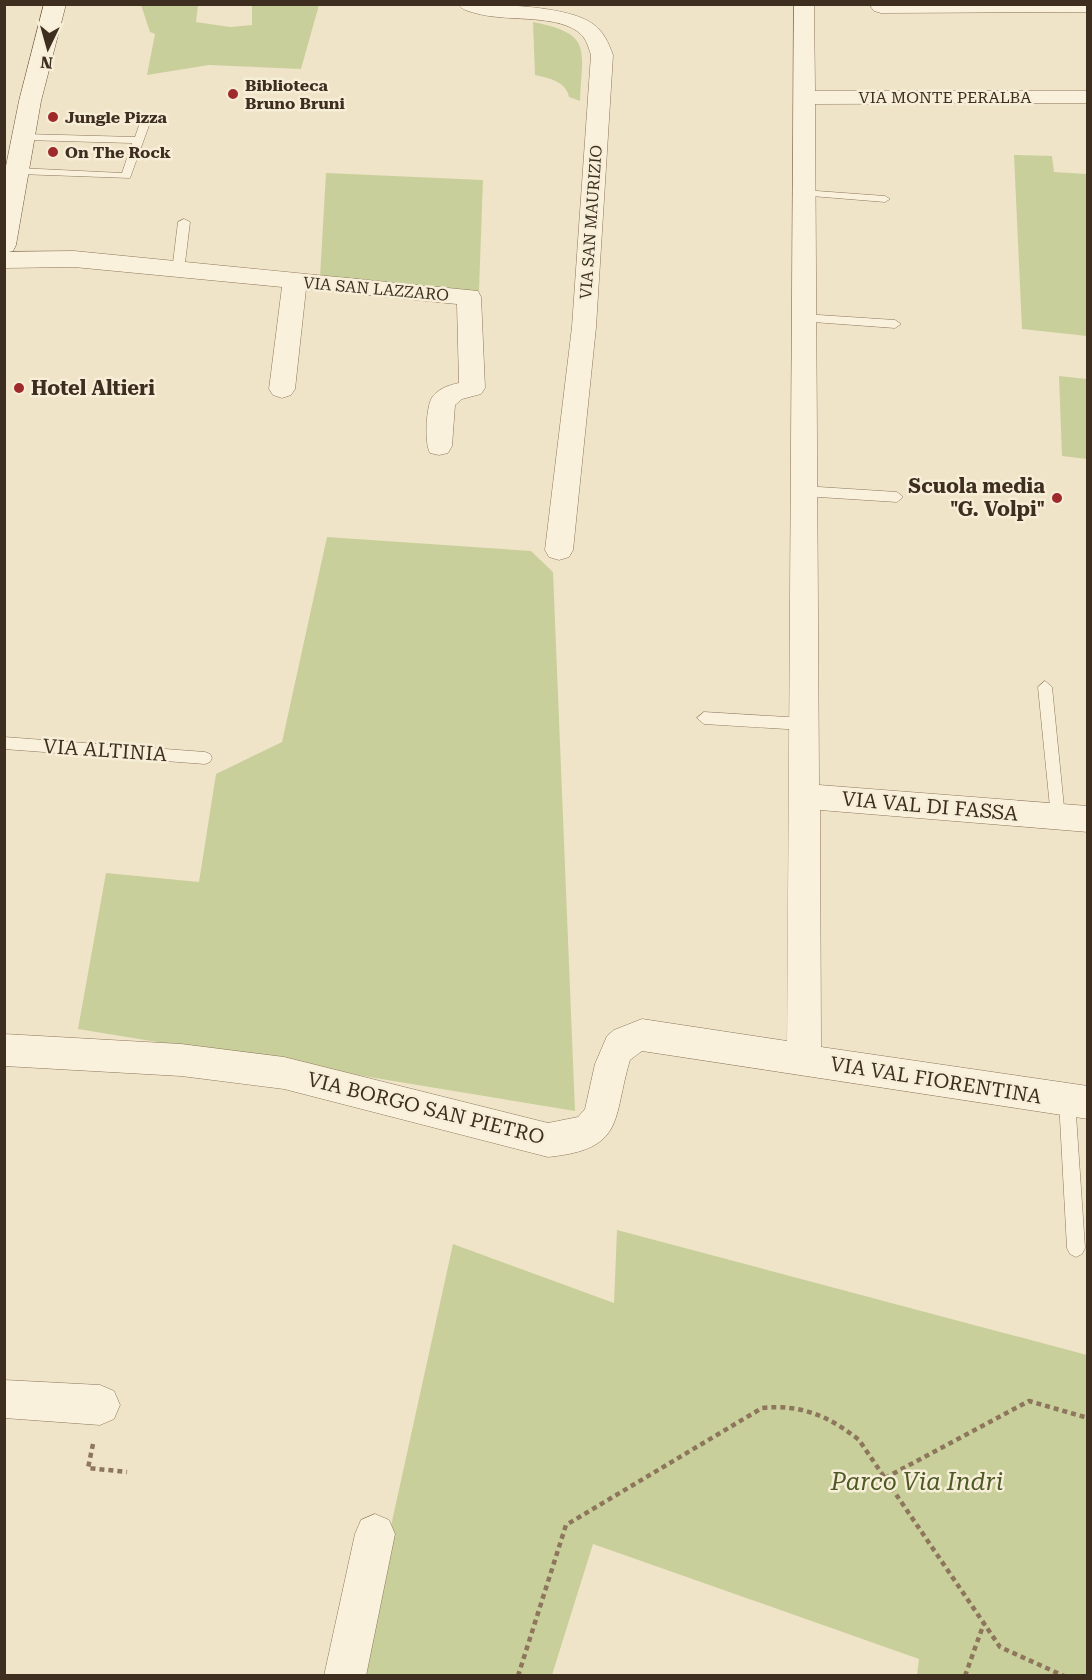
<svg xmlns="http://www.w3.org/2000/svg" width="1092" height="1680" viewBox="0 0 1092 1680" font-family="'Roboto Serif',serif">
<rect width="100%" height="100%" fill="#f0e4c8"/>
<path fill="#c9cf9b" d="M141,5h57l-2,17 34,5 22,-2v-20h67l-18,64 -92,-4 -62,10 8,-41 -5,-2z
M533,22c60,12 49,26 47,79l-11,-4c-3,-16 -21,-19 -34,-22z
M1014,155l38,1 2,16 33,2v162l-65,-7z
M326,173l157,7 -4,111 -159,-14z
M1059,376l28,3v80l-25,-3z
M327,537l204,14 22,21 22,539 -497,-82 28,-156 93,9 17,-108 66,-32z
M617,1230l470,125v320h-170l2,-16 -326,-115 -41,131 -194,1 95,-432 161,59z"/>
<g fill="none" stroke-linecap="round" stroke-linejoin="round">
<defs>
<path id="lane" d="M146,117l5,3 -21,58 -112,-4 -5,-3 5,-3 104,5 10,-30 -108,-3 -5,-3 5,-3 111,3 6,-17z
M803,190l82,6 5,3 -5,3 -86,-7 -1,-2z
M184,219l6,3 -6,49 -6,4 -6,-4 6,-49z
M803,314l92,6 6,4 -6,4 -96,-7v-6z
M803,486l94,6 6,5 -6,5 -94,-6 -6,-5z
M1045,681l7,6 13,130 -2,4h-10l-2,-4 -13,-130z
M704,712l99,6 7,6 -7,6 -99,-6 -7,-6z
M4,737l201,15 5,2 2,4 -2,4 -5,2 -201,-15z
M1067,1092l6,2 2,6 10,148 -3,6 -6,3 -6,-3 -3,-6 -8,-148 2,-6z"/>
<path id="street" d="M458,4c32,0 110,1 135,20 11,8 15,18 20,31l-17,272 -23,223 -4,7 -10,3 -10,-3 -4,-7 27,-223 19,-272c-3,-9 -5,-18 -14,-24 -25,-17 -73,-9 -102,-18 -7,-2 -13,-3 -17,-9z
M794,4h20l1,87h273v12l-273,1 4,681 269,21v26l-268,-22 1,237 267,39v33l-446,-68 -12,9c-18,60 -4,89 -82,97l-264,-68 -103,-13 -177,-10v-32l177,10 103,13 264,66 30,-6 7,-8 10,-45 12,-28 7,-6 28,-11 145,22z
M873,4h215v8l-207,1 -7,-2 -3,-4z
M74,251l404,40 3,6 4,91 -4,6 -19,5 -7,6 -3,41 -4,7 -9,2 -9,-2c-6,-10 -4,-49 3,-57 7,-8 16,-11 26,-13l-2,-79 -151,-15 -11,100 -4,6 -9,3 -9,-3 -4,-6 13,-102 -208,-20 -70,1v-16z
M4,1380l96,5 14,6 6,14 -6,14 -14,6 -96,-7z
M375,1514l14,6 6,14 -29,142h-42l31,-142 6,-14z"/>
<path id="secondary" d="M44,4h22l-25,97 -25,144 -3,6 -9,2v-77l15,-75z"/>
</defs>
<use href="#lane" stroke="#8d765c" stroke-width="1"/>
<use href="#street" stroke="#8d765c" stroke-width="1"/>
<use href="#secondary" stroke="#6f573f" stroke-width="1"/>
<path stroke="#8d765c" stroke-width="4.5" stroke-dasharray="5 4" stroke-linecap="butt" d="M93,1444l-5,24 39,4
M885,1478l144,-77 59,17
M518,1676l48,-151 196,-117c39,-4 67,8 97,32l141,207 64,29
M965,1676l19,-53"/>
<use href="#lane" fill="#faf1dc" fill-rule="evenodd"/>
<use href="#street" fill="#faf1dc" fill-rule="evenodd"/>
<use href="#secondary" fill="#faf1dc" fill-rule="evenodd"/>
</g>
<g fill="#9e2a2b" stroke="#f7eed8" stroke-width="2">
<circle cx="233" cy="94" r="6"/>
<circle cx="53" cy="117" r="6"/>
<circle cx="53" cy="152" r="6"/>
<circle cx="19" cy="388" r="6"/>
<circle cx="1057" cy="498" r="6"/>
</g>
<g text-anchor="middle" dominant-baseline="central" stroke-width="5" stroke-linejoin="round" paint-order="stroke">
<g font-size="16" font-weight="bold" fill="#3d2e20" stroke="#f7eed8" text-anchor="start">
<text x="245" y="85">Biblioteca<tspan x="245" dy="18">Bruno Bruni</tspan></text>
<text x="65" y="117">Jungle Pizza</text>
<text x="65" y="152">On The Rock</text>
</g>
<g font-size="16" fill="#3d2e20" stroke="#f7eed8">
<text x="945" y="97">VIA MONTE PERALBA</text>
<text transform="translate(591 222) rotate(-86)">VIA SAN MAURIZIO</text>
<text transform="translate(376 289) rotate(5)">VIA SAN LAZZARO</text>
</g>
<g font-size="20" font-weight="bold" fill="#3d2e20" stroke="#f7eed8" text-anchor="start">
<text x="31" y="388">Hotel Altieri</text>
<text x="1045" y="486" text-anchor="end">Scuola media<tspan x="1045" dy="23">"G. Volpi"</tspan></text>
</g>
<g font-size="20" fill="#3d2e20" stroke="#f7eed8">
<text transform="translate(105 750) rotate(4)">VIA ALTINIA</text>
<text transform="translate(930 806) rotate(5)">VIA VAL DI FASSA</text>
<text transform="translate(936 1080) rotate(9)">VIA VAL FIORENTINA</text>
<text transform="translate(426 1108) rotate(14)">VIA BORGO SAN PIETRO</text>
</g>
<g font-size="24" font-style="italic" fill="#4d5a26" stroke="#f7eed8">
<text x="917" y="1482">Parco Via Indri</text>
</g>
</g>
<rect width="1092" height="1680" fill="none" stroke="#3d2e20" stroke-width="12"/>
<g transform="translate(48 48) rotate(185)" stroke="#f7eed8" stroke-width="4.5" paint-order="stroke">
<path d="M0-4.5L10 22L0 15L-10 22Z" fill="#3d2e20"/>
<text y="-9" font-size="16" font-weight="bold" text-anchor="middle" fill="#3d2e20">N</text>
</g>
</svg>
